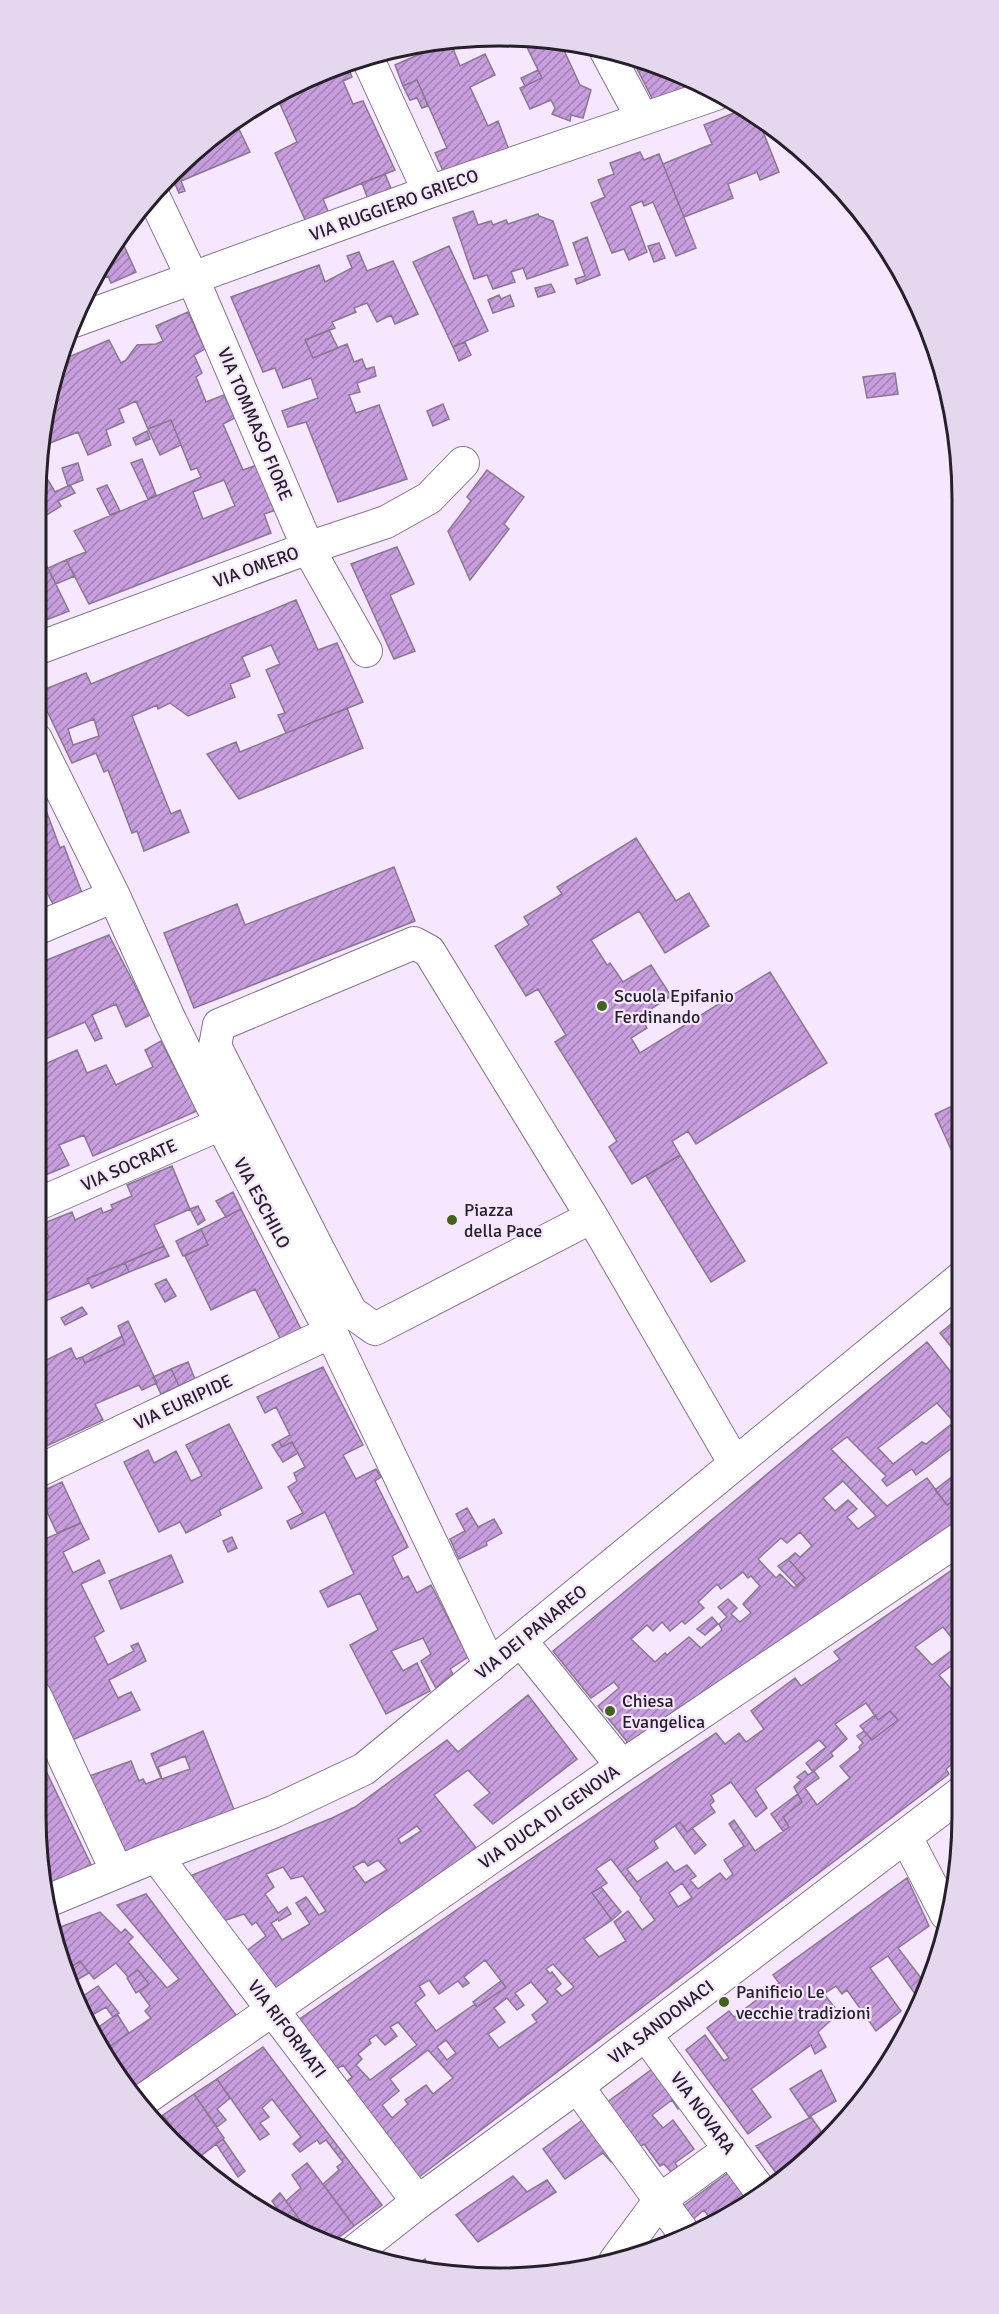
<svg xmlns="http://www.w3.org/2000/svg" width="999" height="2314" viewBox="0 0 999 2314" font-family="Signika,sans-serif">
<defs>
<pattern id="building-hatch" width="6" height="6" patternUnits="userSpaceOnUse" patternTransform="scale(1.5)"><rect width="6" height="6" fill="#c89dde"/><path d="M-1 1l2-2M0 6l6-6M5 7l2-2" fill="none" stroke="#a280b4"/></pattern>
</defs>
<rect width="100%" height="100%" fill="#f6e7fe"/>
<path fill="url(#building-hatch)" stroke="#897892" stroke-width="1.5" fill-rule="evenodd" d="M523,39l43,2 -4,5 18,39 11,5 -8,28 -12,-3 -1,6 -18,-7 3,-6 -4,-8 -21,9 -10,-21 22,-10z
M450,41l10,25 25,-12 10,21 -25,12 18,39 10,-5 11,29 -65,23 -9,-20 12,-5 -30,-68 -14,6 -8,-21z
M631,57l18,4 49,24 -6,3 -3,-3 -35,17z
M347,64l5,13 -9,4 10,23 10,-3 32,69 -72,29 7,17 -23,8 -32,-71 22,-11 -21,-47 19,-11z
M538,70l4,8 -17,8 -4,-8z
M417,80l11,26 -6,2 -5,-10 -7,2 -7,-14z
M746,108l10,6 23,58 -19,8 -3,-8 -29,12 5,14 -49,19 -21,-53 49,-20 -8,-19z
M235,121l15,31 -69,29 4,10 -6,2 -8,-18 47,-43z
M640,152l4,8 15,-6 37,94 -20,8 -23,-54 -9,4 -2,-5 -12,5 17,46 -18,8 -5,-11 -12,4 -21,-50 14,-6 -7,-17 16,-6 -4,-11z
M385,174l8,19 -24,9 -7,-19z
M473,211l5,14 13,-4 2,4 13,-5 2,4 30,-10 1,2 14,5 15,44 -41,14 -4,-11 -12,4 4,10 -22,7 -6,-14 -13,4 -21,-61z
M120,237l16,35 -25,11 -3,-7 -17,7 7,-16z
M587,237l13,38 -23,9 -2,-5 10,-3 -12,-33z
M659,243l6,15 -11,4 -6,-16z
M449,246l39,85 -35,16 -40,-85z
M359,252l8,19 26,-10 25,53 -23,10 -4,-9 -14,7 -10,-19 -13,5 2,4 -24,10 3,6 -30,12 8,18 34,-14 7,18 8,-3 4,10 8,-2 2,9 -19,7 3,9 -11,3 7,18 23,-8 28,74 -69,23 -32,-80 -18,5 -6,-16 36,-13 -7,-20 -28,10 -8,-20 -12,4 -32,-75 88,-32 6,17 27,-14 -5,-12z
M551,284l4,8 -17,5 -3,-9z
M499,295l2,4 9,-4 4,11 -21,7 -5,-13z
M188,312l17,37 -11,6 8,18 -6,4 10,25 18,-7 11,23 -12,6 20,46 14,-5 19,45 -12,4 7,19 -182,71 -23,-44 20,-8 -12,-21 127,-54 -4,-9 -6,2 -20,-50 -23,9 -12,-28 -17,8 5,13 -18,8 5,15 -23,10 -10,-23 -33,13 14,-84 50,-21 12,23 5,-3 11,-15 19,-1 7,-3 -7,-15zM224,480l11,26 -32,13 -10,-27z
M329,330l9,18 -25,10 -8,-18z
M465,342l6,13 -12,6 -6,-14z
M895,373l3,21 -31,4 -4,-21z
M443,404l6,15 -16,7 -6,-15z
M171,420l10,25 -21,10 -12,-26z
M147,431l3,8 -14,6 -3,-7z
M142,459l14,36 -8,4 -17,-36z
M78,463l5,17 -15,6 -6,-18z
M487,470l37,27 -20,27 5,5 -39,51 -22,-49 23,-30 -4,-4z
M45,475l10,17 15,-7 5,8 -17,8 3,5 -19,12 -6,-13v-6l3,-21z
M107,485l13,26 -10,4 -13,-26z
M36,544l33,67 -33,13z
M397,547l17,37 -24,11 25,56 -21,8 -43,-95z
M66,560l9,16 -19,8 -8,-16z
M296,600l22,50 19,-7 26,59 -77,31 -8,-18 7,-2 -19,-43 14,-6 -9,-19 -29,12 8,19 -20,8 5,13 -47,19 -18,-13 -12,6 -1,-4 -25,11 39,98 9,-4 9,22 -45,19 -7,-20 -5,2 -24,-63 -4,2 -8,-19 -24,10 -34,-71 48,-19 5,11zM94,719l5,17 -26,9 -5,-16z
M347,708l16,40 -124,51 -32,-45 29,-12 4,10z
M40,794l20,54 4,-2 18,47 -29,11 -9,-17 -8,4v-96z
M636,838l40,63 13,-8 20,33 -44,27 -26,-42 -48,29 16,25 3,-2 13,19 28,-17 20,31 -31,20 7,12 -16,10 9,15 130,-81 57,91 -131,81 -8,-13 -16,10 8,14 -48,29 -23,-37 8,-6 -62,-99 11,-7 -28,-46 -12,7 -31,-50 34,-21 -5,-8 38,-23 -5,-7z
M394,867l21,54 -221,87 -30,-75 73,-29 8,21z
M109,935l41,80 -24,12 -10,-23 -24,11 10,23 -7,3 -10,-19 -49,21v-64l11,-4 -5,-13z
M161,1041l36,70 -104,45 -9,-21 -25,10 10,20 -33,14v-78l8,-4 -8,-17v-12l41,-18 10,23 19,-8 10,20 37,-18 -8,-17z
M961,1102v53l-6,3 -20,-44z
M680,1155l65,106 -34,21 -65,-106z
M172,1166l18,43 -36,16 10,21 -77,33 2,4 -53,22v-62l13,-6 -7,-13 30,-12 3,8 26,-12 2,5 10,-4 -2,-4 21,-9 -5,-11z
M233,1192l8,17 -15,8 -10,-16z
M198,1206l7,14 -7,5 -8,-16z
M241,1209l61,122 -21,9 -26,-51 -44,21 -26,-54 23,-11 -7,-16z
M201,1229l7,16 -25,11 -7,-15z
M164,1246l5,10 -40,16 -4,-9z
M125,1263l4,9 -37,16 -5,-9z
M166,1279l10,17 -11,6 -10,-18z
M82,1307l5,7 -22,11 -4,-7z
M962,1315v43l-1,1 -21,-26z
M128,1321l29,62 -15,7 -3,-5 -44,19 8,16 -61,28 -6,-13v-70l35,-17 5,11 6,-2 3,6 40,-19 -7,-18z
M122,1336l3,8 -40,19 -3,-6z
M927,1342l35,44v40l-10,7 10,13v16l-10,-14 -36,27 -4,-6 -25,17 -5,-6 4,-4 -39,-39 -16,12 56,57 40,-28 20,27 10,-6 5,5v16l-329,229 -35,-43 21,-18 -5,-6 -23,16 -38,-47zM937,1403l17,19 -28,22 -4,-2 -29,22 -15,-16zM843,1481l33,35 -18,13 -11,-12 10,-8 -9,-9 -13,11 -12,-13zM800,1532l12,14 -12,11 -5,-4 -7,6 17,19 -11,10 -14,-14 -4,4 -18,-19 23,-21 6,5zM743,1572l5,6 3,-2 9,10 -17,18 8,9 -11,9 -9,-8 6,-6 -9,-9 -10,8 9,10 -8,7 3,6 -21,18 -12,-11 -22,18 -2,-2 -10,9 -24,-23 16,-14 6,6 9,-9 8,9 12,-10 3,3 19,-16 -6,-6 19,-18 4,5z
M188,1362l7,17 -16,7 -8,-17z
M323,1367l40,78 -20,10 13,24 20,-10 5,8 -6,4 33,66 -16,9 11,23 5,-3 9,17 14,-8 37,72 -18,12 3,5 -17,14 -15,-27 10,-7 -8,-16 -32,13 12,20 14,-8 13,28 -44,23 -36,-69 28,-15 -18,-37 -32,14 -8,-16 34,-17 -29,-62 -34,17 -4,-8 16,-8 -15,-26 9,-6 -3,-8 11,-6 -13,-25 -10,5 -3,-6 11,-6 -14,-28 -11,6 -8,-16z
M171,1369l8,17 -18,8 -8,-17z
M229,1424l33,64 -43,22 2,5 -35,18 -6,-11 -21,10 -35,-70 24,-12 6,13 22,-12 15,30 11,-5 -16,-31z
M279,1441l3,6 10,-5 6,11 -15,9 -11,-17z
M962,1469v35l-5,-5 -10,6 -12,-15z
M62,1482l19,41 -24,10 -19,-40z
M38,1493l9,19 -11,5v-23z
M467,1508l11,19 16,-8 8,14 -16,9 1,3 -28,14 -9,-20 15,-8 -9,-17z
M81,1523l8,16 -26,13 10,21 26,-13 6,13 -24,11 23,47 -10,6 14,28 26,-14 -3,-5 7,-3 8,18 -37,19 9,18 13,-6 9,18 -70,31 -34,-75v-141l7,15z
M232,1537l5,11 -9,4 -5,-11z
M171,1555l12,27 -62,27 -12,-28z
M788,1559l17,19 -8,8 -19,-20z
M962,1563v48l-11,10 7,11 -7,5 -8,-10 -28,20 17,18 30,-22 1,14 -24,18 20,23 4,-3v61l-17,13 3,5 -534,406 -73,-94 10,-9 -9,-12 -12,7 -37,-49 184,-128 238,-162 9,11 14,-11 7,9 18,-13 -13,-18 44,-33 6,8 39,-27 -6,-7zM866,1703l12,17 12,-9 8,9 -26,20 -8,-9 -7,5 6,7 -4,4 1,3 -20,16 10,12 -33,27 -12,-17 14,-10 -5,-7 19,-15 -2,-3 16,-14 -12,-15zM819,1740l7,7 -20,16 7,9 -5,3 -3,-4 -8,6 4,3 -7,7 8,15 -19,15 6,10 -34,24 -21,-31 -5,4 15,22 -20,14 9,14 -7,6 -6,-7 -22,16 -8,-9 6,-4 -9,-11 -12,7 -8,-10 -30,20 -10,-13 31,-21 -4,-7 26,-19 7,10 28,-20 -5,-7 4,-4 -3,-6 20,-13 25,35 11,-9 -12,-19zM611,1859l30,39 -1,2 15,20 -13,10 -14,-19 -14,11 12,19 -27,16 -15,-18 28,-19 -20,-27 15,-10 -11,-14zM682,1883l10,15 -14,9 -9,-14zM485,1960l21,27 -29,20 -2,-3 -39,27 -21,-28 10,-8 -6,-9 10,-6 10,14 19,-13 5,6 6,-4 -5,-6zM553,1964l21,23 -12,9 -7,-7 6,-5 -9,-12 -2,2 -4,-5zM531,1982l17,20 -16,13 5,7 -38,26 -11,-14 17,-12 -11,-14 13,-10 10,12 7,-5 -9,-12zM398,2022l19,23 -47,35 -14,-15 6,-6 -4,-5 13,-11 -2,-3 7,-5 9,10 12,-9 -7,-9zM446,2040l10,13 -9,7 -10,-13zM428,2050l25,28 -20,16 -7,-9 -21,15 3,4 -16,14 -10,-13 17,-14 -9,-12z
M712,1617l6,7 -13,11 -8,-6z
M528,1695l49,64 -84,65 -19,-19 16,-12 -22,-23 -34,25 48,60 -210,142 -32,-41 26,-20 -10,-14 -4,3 -8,-11 -30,10 -34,-44 152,-62 23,-11 92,-67 11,12zM417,1826l4,5 -20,13 -3,-5zM378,1860l9,10 -22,13 -12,-16 11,-6 4,5zM283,1867l8,12 12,-3 23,35 -7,4 -13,-18 -10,6 14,21 -28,16 -11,-17 7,-4 1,2 12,-7 -4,-7 -9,6 -13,-19 9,-7 -8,-13z
M890,1711l8,9 -26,20 -12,-14 15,-11 3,5z
M203,1731l32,81 -110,44 -38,-79 44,-16 8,20 4,-2 3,5 15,-6 -10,-24zM185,1756l5,13 -28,10 -4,-12z
M36,1750l60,125 -47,17 -10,-57 7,-2 -2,-14 -7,1 -1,-6z
M798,1794l4,8 -19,15 6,10 -6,4 -12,-17z
M44,1819l2,14 -7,2 -2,-15z
M680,1822l7,10 5,-4 14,17 -11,9 -20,-28z
M907,1878l22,48 -31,22 30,39 -3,6 -7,5 -30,-42 -18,12 31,43 -25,20 -29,-41 -5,4 -6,-8 -12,8 15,19 -21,19 8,15 -11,7 -4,-9 -60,44 20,28 -23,17 -62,-84 19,-15 19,26 5,-3 -22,-30 22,-17 5,6 45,-34 -6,-8z
M601,1887l20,25 -9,8 -20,-27z
M146,1894l93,125 -101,69 -29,-41 42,-29 -6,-7 5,-5 -11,-15 10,-7 -11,-14 -10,7 -12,-14 -22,16 -14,-18 -16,10 -3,-7 -6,-35 45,-17 21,21 4,-4 8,8 -5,5 39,46 12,-9 -62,-74z
M80,1961l9,12 -19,11 -6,-13z
M138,1970l11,14 -13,9 -9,-15z
M501,1981l5,6 -29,20 -4,-5z
M98,1986l21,27 -6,4 -7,-10 -19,11 -13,-26 4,-3 5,7z
M117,2014l12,19 -20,14 -13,-18z
M263,2047l119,158 -28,21 -31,-42 16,-14 -2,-3 6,-5 -17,-22 -6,4 -3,-4 -17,12 -7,-8 8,-7 -29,-38 -10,9 7,9 -9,6 9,11 -9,6 -43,-61z
M655,2067l29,38 -6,4 -6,-9 -20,15 11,13 10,-8 21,29 -19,14 8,12 -11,-2 -8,-9 -4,2 -16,-22 -12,9 -34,-44z
M821,2070l15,31 -27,16 -19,-28z
M217,2079l13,19 -13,11 9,11 -9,7 -23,-33z
M194,2094l30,44 -26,20 -9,-7 -26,-36z
M163,2115l26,36 -36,-29z
M588,2116l29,41 -6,5 -8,-9 -38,26 -22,-30z
M811,2117l15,21 -47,39 -23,-31z
M223,2139l22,32 -7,6 -22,-33z
M307,2163l47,63 -20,15 -26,-10 -22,-30 15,-13 -9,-13z
M729,2172l21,29 -19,15 -17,8 -10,-14 -12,10 -18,-7z
M513,2176l14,16 20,-12 9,12 -78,50 -22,-27z
M280,2193l6,8 22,30 -41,-16 10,-7 -5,-7z
M425,2259l5,11 -19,-1z"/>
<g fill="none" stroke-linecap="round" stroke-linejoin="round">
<defs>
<path id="street" d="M606,51l36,67
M367,57l62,135
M152,193l40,84 116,271 58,103
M74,321l355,-129 287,-98
M36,649l272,-101 78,-26 43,-24 34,-35
M36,739l78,157 56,124 51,104 110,208 159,334
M36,929l78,-33
M36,1205l185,-81
M317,1247l-102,-201 4,-21 195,-82 15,8 163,266
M298,1254l19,-7 34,65 24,17 217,-112 143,247
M36,1472l295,-140
M521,1641l101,125
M36,1697l81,175
M906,1837l40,77
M156,1856l262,346
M50,1900l106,-44 117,-44 91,-43 597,-491
M645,2034l116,158
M577,2086l109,150
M139,2103l483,-337 340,-229
M615,2261l45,-61 70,-51"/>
<path id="secondary" d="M357,2250l61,-48 159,-116 386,-294"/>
</defs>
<use href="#street" stroke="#85748e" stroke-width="34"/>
<use href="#secondary" stroke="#85748e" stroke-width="35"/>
<use href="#street" stroke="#fff" stroke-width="32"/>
<use href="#secondary" stroke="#fff" stroke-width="33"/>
</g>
<g fill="#41631a" stroke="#f6e7fe" stroke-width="2">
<circle cx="602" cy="1006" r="6"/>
<circle cx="452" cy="1220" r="6"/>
<circle cx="610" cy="1711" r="6"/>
<circle cx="724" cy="2002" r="6"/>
</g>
<g text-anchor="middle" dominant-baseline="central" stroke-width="4.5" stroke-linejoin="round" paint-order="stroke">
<g font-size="18" fill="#26202a" stroke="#f6e7fe">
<text transform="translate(394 205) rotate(-20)">VIA RUGGIERO GRIECO</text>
<text transform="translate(255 424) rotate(67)">VIA TOMMASO FIORE</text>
<text transform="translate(256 567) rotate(-20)">VIA OMERO</text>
<text transform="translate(129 1165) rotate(-24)">VIA SOCRATE</text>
<text transform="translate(262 1203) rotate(62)">VIA ESCHILO</text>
<text transform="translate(183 1402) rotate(-25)">VIA EURIPIDE</text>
<text transform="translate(531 1632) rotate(-39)">VIA DEI PANAREO</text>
<text transform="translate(549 1817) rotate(-35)">VIA DUCA DI GENOVA</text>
<text transform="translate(661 2022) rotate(-37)">VIA SANDONACI</text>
<text transform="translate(287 2029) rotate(53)">VIA RIFORMATI</text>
<text transform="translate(703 2113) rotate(54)">VIA NOVARA</text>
</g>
<g font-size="18" fill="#26202a" stroke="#f6e7fe" text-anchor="start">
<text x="614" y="996">Scuola Epifanio<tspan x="614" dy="21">Ferdinando</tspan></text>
<text x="464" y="1210">Piazza<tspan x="464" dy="21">della Pace</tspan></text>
<text x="622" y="1701">Chiesa<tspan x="622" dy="21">Evangelica</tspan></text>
<text x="736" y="1992">Panificio Le<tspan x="736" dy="21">vecchie tradizioni</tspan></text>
</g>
</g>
<path d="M0 0H999V2314H0ZM499 46H499A453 453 0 0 1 952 499V1815A453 453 0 0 1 499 2268H499A453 453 0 0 1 46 1815V499A453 453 0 0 1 499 46Z" fill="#e5d7ed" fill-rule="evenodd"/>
<path fill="none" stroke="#26202a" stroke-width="3" d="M499 46H499A453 453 0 0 1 952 499V1815A453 453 0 0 1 499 2268H499A453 453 0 0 1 46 1815V499A453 453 0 0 1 499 46Z"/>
</svg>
